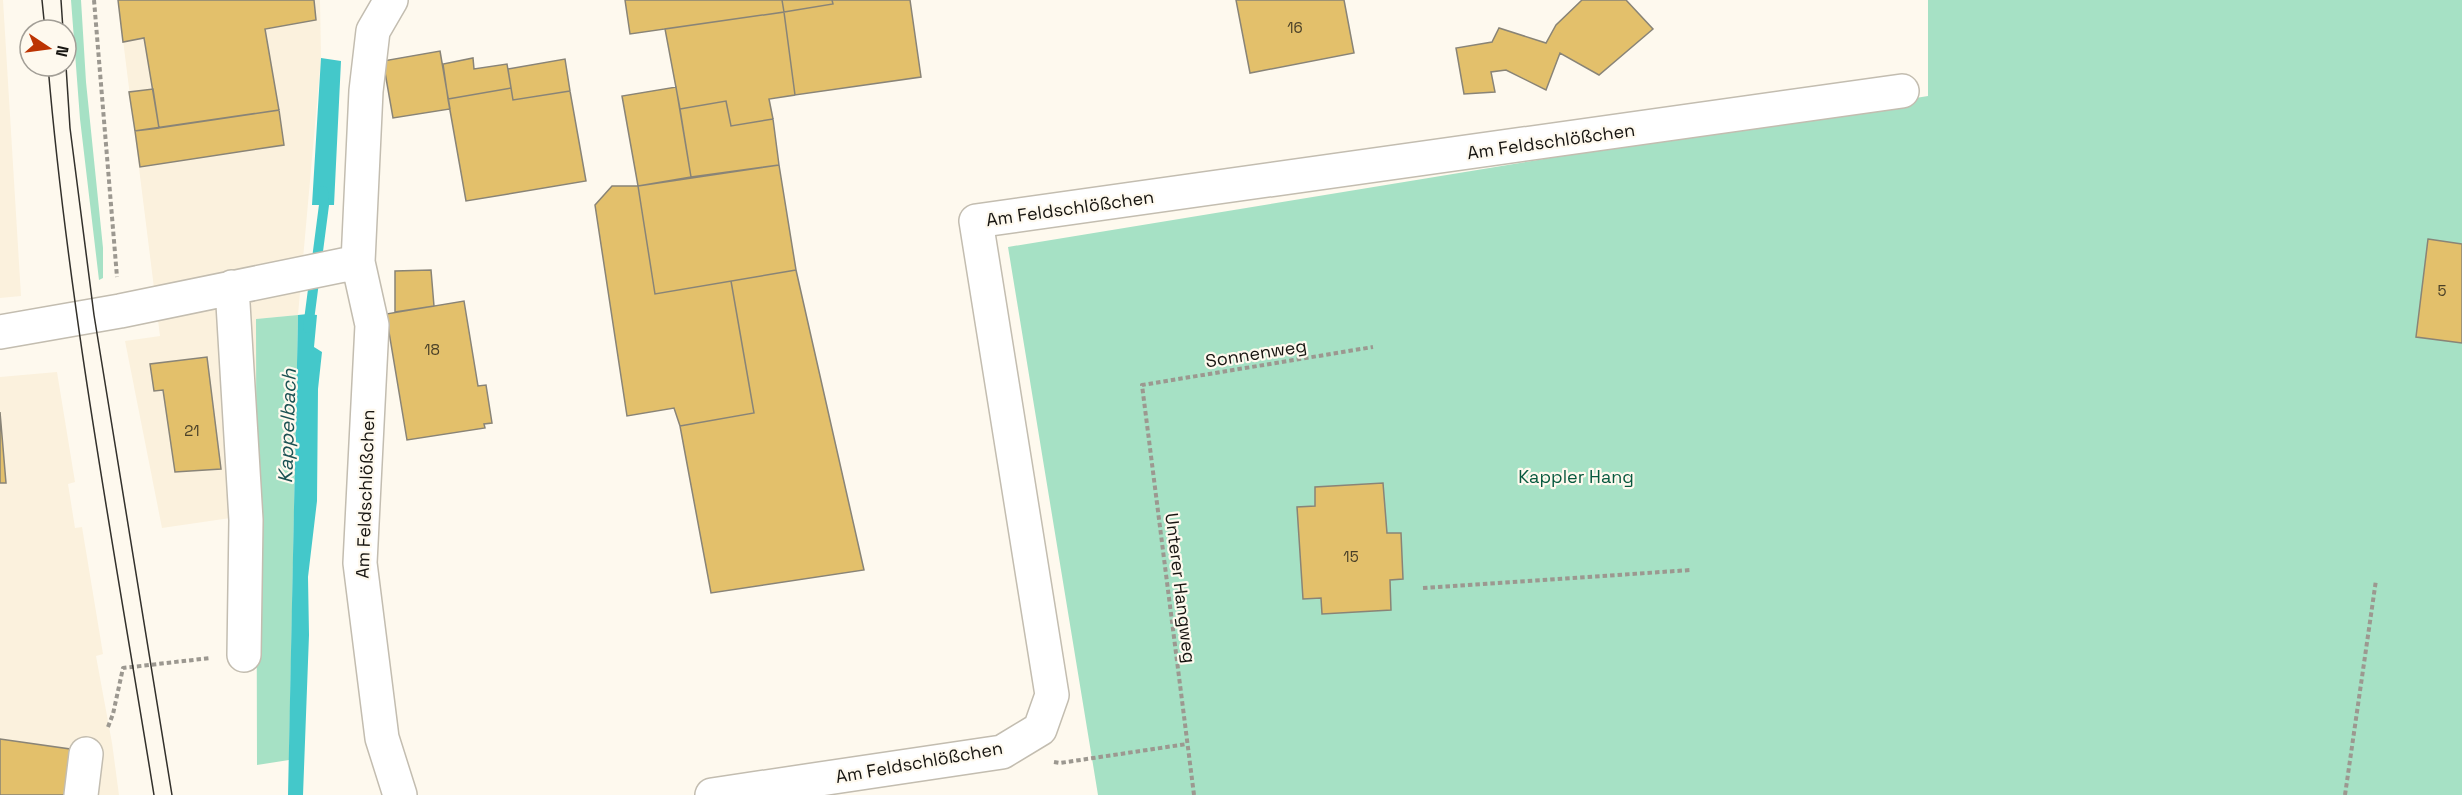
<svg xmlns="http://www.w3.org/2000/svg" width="2462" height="795" viewBox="0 0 2462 795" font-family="'Space Grotesk',sans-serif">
<rect width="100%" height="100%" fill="#fef9ee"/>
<path fill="#fbf1dd" d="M0,0h3l18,296 -21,2z
M118,0h202l1,58 -23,257 -42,4 1,195 -95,14 -37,-187 35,-5z
M57,372l18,110 -7,2 7,44 7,-1 21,127 -7,2 16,87 7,52h-119v-418z"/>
<path fill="#a6e1c5" d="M71,0h10l5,82 17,166v30l-4,2 -19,-161z
M1928,0h534v795h-1364l-90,-548 920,-151z
M298,315l-9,445 -32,5 -1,-446z"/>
<path fill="#44c8ca" d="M321,58l20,3 -7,144h-22z
M308,314l9,1 -3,32 8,5 -4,37 -1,112 -9,76 1,58 -6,160h-15l10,-480z"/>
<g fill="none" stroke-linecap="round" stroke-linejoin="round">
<path stroke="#44c8ca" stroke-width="10" d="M308,328l16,-123 -1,-14"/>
</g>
<path fill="#e3c06b" stroke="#898477" stroke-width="1.5" d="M118,0h196l2,20 -51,9 14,81 -120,18 -15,-90 -21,4z
M625,0h157l2,12 -154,22z
M782,0h50l1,4 -49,8z
M832,0h78l11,77 -126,18 -11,-83 49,-8z
M1236,0h108l10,53 -104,20z
M1582,0h44l27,29 -54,46 -39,-22 -14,37 -40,-20 -15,2 4,20 -31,2 -8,-46 36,-6 7,-14 47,15 10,-18z
M784,12l11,83 -26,4 4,20 -42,7 -5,-25 -46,8 -15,-80z
M440,51l10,58 -57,9 -10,-57z
M473,58l1,11 33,-5 4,24 -63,11 -5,-35z
M565,59l5,32 -57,9 -5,-31z
M676,87l15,90 -53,9 -16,-90z
M511,88l2,12 57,-9 16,90 -120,20 -18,-102z
M153,89l6,39 -24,3 -6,-39z
M726,101l5,25 42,-7 6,46 -88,12 -11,-68z
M279,110l5,35 -144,22 -5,-36z
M779,165l17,105 -141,24 -17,-108z
M612,186h26l17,108 76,-13 23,132 -74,13 -6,-18 -47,8 -32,-211z
M2428,239l34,5v99l-46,-6z
M431,270l3,36 -39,6v-41z
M796,270l68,300 -153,23 -31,-167 74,-13 -23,-132z
M464,301l14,85 8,-1 6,38 -8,1 1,4 -78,12 -21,-126z
M207,357l14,112 -46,3 -12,-82 -9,1 -4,-27z
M0,412l6,71h-6z
M1383,483l4,50h14l2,46 -13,1 1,30 -69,4 -1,-16 -18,1 -6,-92 18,-1v-19z
M0,739l77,11 -6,45h-71z"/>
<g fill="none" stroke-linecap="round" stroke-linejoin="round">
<defs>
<path id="minor" d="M391,0l-18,31 -7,60 -8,171 14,63 -12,238 22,175 18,57
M232,287l14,233 -2,135
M0,332l120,-21 238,-49
M81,795l5,-41
M712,795l290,-43 38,-23 12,-34 -76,-474 926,-130"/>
</defs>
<use href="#minor" stroke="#c3bdb0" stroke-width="36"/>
<path stroke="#9c9890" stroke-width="4" stroke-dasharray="4.5 3" stroke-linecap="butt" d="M94,0l23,277
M1423,588l268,-18
M108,727l5,-13 10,-46 87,-10
M1054,762l6,1 127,-19
M1194,795l-52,-410 231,-38
M2345,795l31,-215"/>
<use href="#minor" stroke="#fff" stroke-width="33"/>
<path stroke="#32302b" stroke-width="1.5" d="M42,0l3,30
M61,0l2,30
M48,66c21,245 67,487 106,729
M66,66l4,62 24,187 78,480"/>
</g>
<g text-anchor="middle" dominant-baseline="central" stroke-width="4.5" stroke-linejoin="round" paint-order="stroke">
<g font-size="15" fill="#4a4028">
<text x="1295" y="27">16</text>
<text x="2442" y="290">5</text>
<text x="432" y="349">18</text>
<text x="192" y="430">21</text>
<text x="1351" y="556">15</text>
</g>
<g font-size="18" fill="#171511" stroke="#fef9ee">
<text transform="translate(1551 141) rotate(-8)">Am Feldschlößchen</text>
<text transform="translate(1070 208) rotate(-8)">Am Feldschlößchen</text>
<text transform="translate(1256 353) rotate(-9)">Sonnenweg</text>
<text transform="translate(365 494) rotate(-88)">Am Feldschlößchen</text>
<text transform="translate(1181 588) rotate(83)">Unterer Hangweg</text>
<text transform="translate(919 762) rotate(-10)">Am Feldschlößchen</text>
</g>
<g font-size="18" fill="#07593e" stroke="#fef9ee">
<text x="1576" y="476">Kappler Hang</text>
</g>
<g font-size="20" font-style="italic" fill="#1a5152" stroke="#fef9ee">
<text transform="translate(287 426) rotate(-88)">Kappelbach</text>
</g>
</g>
<g transform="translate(48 48) rotate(103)"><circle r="28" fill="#fef9ee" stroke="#a29e96" stroke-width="1.5"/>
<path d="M0-4.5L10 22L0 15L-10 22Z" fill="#bc3403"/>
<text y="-9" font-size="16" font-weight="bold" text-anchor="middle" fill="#171511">N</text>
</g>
</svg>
